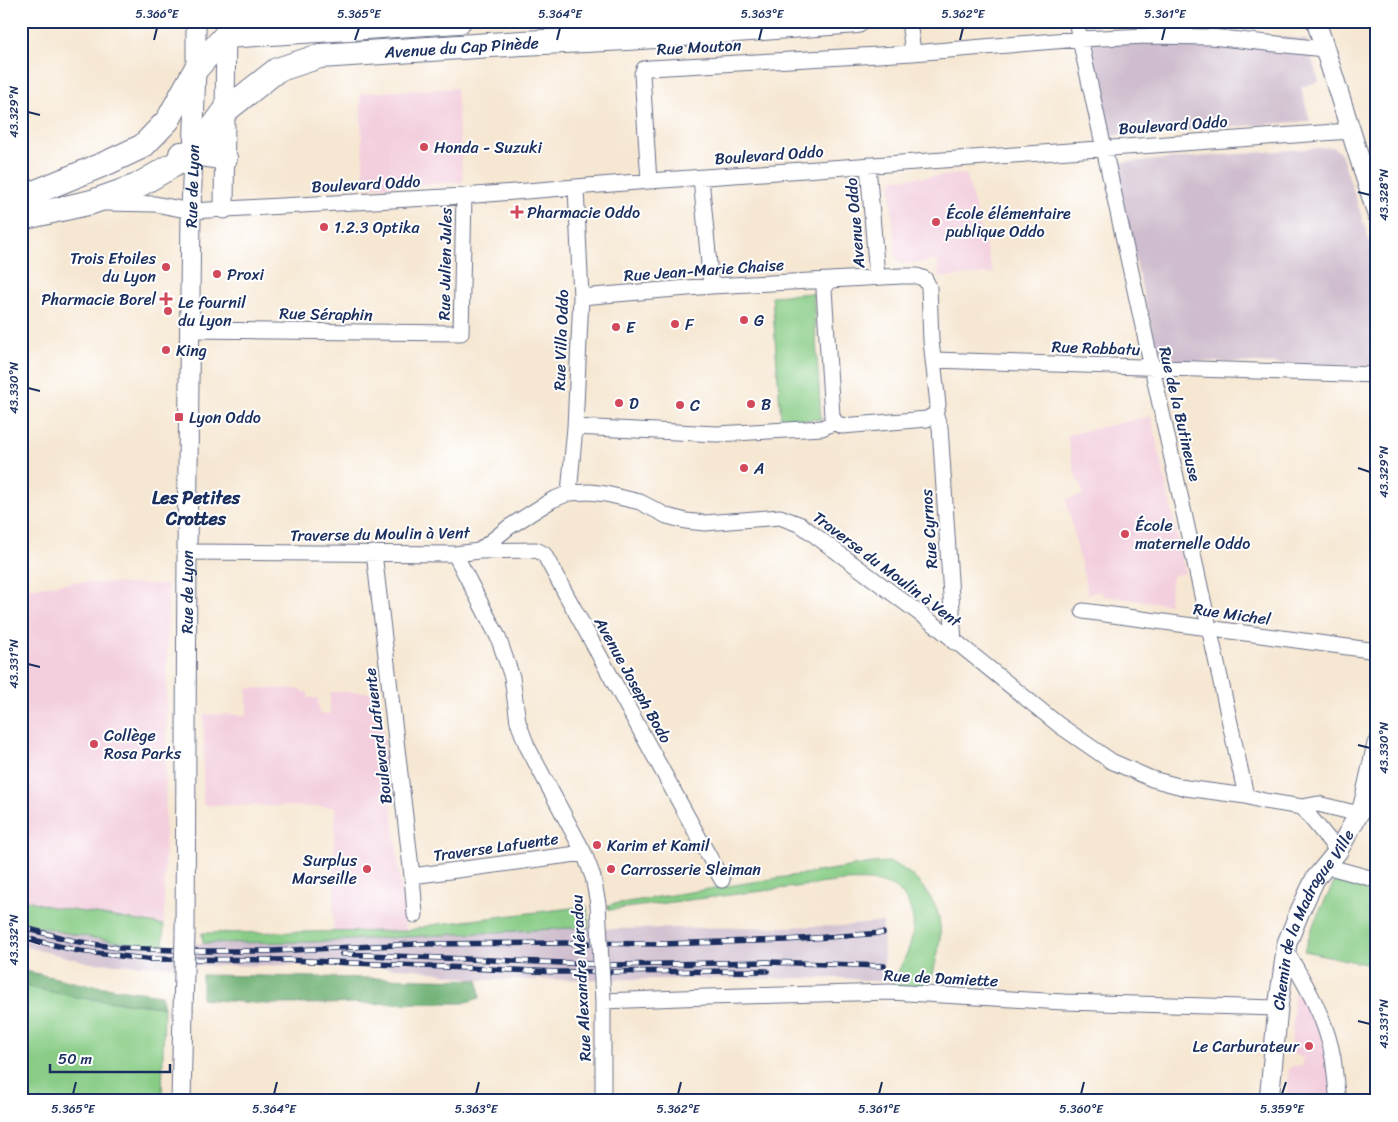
<svg xmlns="http://www.w3.org/2000/svg" width="1398" height="1122" viewBox="0 0 1398 1122" font-family="Sriracha,sans-serif">
<rect width="100%" height="100%" fill="#fff"/>
<filter id="ink" filterUnits="userSpaceOnUse"><feTurbulence type="fractalNoise" baseFrequency=".02" numOctaves="2"/><feDisplacementMap in="SourceGraphic" scale="10" xChannelSelector="R" yChannelSelector="G"/><feConvolveMatrix kernelMatrix="1 2 1 2 8 2 1 2 1" color-interpolation-filters="sRGB"/></filter>
<filter id="wash" filterUnits="userSpaceOnUse"><feTurbulence type="fractalNoise" baseFrequency=".0096" numOctaves="4" result="noise"/><feDisplacementMap in="SourceGraphic" scale="20" xChannelSelector="R" yChannelSelector="G"/><feGaussianBlur stdDeviation="1.12" result="paint"/><feColorMatrix in="noise" values="0 0 0 0 0 0 0 0 0 0 0 0 0 0 0 0 0 1.4 0 .05"/><feComposite in="paint" operator="in"/></filter>
<g filter="url(#wash)">
<rect width="100%" height="100%" fill="#f6e7d2"/>
<path fill="#f3cfde" d="M456,88l7,94 -99,6 -4,-95z
M1377,125v43l-12,-37z
M966,174l27,99 -54,5 -2,-17 -36,3 -5,-5 -6,-75 5,-5z
M1151,416l34,157 -13,3 -3,28 -67,-8v-5l-14,3 -22,-95 17,-4 -3,-13h-3l-10,-47z
M75,582l93,3 -4,340 -117,-19 -26,-8v-309z
M247,688l54,1 1,3h6v6h10l1,16h11v-22h49l27,239h-73l2,-124 -132,-2 1,-91 43,1z
M1306,990l12,25 18,86h-50l3,-33 7,-3 6,1 1,-8 -12,-5 3,-58z"/>
<path fill="#cfbdce" d="M1212,32l94,7 13,43 -18,5 9,34 -202,15 -24,-102z
M1333,147l8,6 36,111v103l-219,-7 -44,-197z
M21,921l25,8 48,10 69,7 40,-3 109,-1 277,-15 21,2 232,-3 41,-4 1,39 -2,21 -39,-4 -365,2 -62,-11 -105,-4 -146,1 -74,-3 -69,-17z"/>
<path fill="#88cc86" stroke="#527e72" d="M813,293l8,126 -40,2 -9,-125z
M890,862c15,6 26,16 36,29 25,33 11,60 4,97l-40,-1c8,-16 18,-32 22,-50 2,-9 2,-17 -1,-26 -9,-32 -40,-31 -68,-30l-234,29 -1,-5 265,-42z
M1335,881l42,10v66l-2,9 -71,-15 11,-31z
M21,898l26,8 117,19 -1,21c-48,-4 -95,-10 -142,-25z
M587,906l2,21 -277,15 -109,1 -1,-10 204,-2 25,-6z
M21,985l59,13 84,9 -2,94h-141z"/>
<path fill="#6eb073" stroke="#447068" d="M21,970l61,14 79,11 3,12 -84,-9 -59,-13z
M202,975l276,5 2,18 -17,5h-18l-177,1 -66,-5z"/>
</g>
<g filter="url(#ink)">
<g fill="none" stroke-linecap="round" stroke-linejoin="round">
<defs>
<path id="minor" d="M909,21l4,32
M1076,21l170,775
M868,165l9,112
M701,178l10,108
M649,181l-7,-107 2,-5 6,-1 263,-15 166,-14 68,-3 64,1 113,12
M105,203l50,1 36,7 273,-15 185,-15 701,-50
M901,276h16l8,3 4,8 2,54 7,64 -3,9 -8,5 -85,7 -7,-4 -3,-6 -8,-127 6,-9z
M581,297l130,-11 119,-6
M190,330l271,3 3,-137
M933,360l444,15
M935,414l5,13 14,215
M575,427l142,7 105,-6 13,-6
M569,493l6,-66 6,-130 -5,-109
M479,551l57,-1 8,4 178,326
M187,552l268,2 24,-3 30,-24 43,-27 17,-7 21,-1 16,2 34,8 27,14 19,5 19,2 75,-6 21,8 138,103 120,97 52,36 41,18 34,9 60,8 18,5 38,6 16,-3 41,10
M374,553l38,323 3,39
M455,554l43,83 14,40 6,45 9,24 57,107 9,24 5,27
M1083,611l294,40
M1302,807l36,44
M1326,866l51,14
M412,876l172,-23
M1286,951c20,34 40,67 47,107 2,14 3,29 5,43
M603,1101v-100l104,-4 183,-5 174,10 214,6"/>
<g id="tertiary">
<path d="M1316,21l61,193"/>
<path d="M224,209l2,-188"/>
<path id="s1" d="M185,934l2,-382 4,-341 5,-142v-48"/>
<path d="M181,1101l2,-90"/>
<path id="s2" d="M1269,1101l9,-93 9,-65 13,-32 15,-32 23,-28 25,-45 14,-62"/>
</g>
<g id="primary">
<path d="M181,154l13,-1 31,5"/>
<path d="M21,198l88,-36 34,-16 25,-26 28,-51 29,-33 234,-15"/>
<path id="s3" d="M21,218l71,-16 45,-16 57,-33 31,-42 52,-41 43,-14 202,-13 105,-5 230,-17"/>
</g>
</defs>
<use href="#minor" stroke="#686f87" stroke-width="17"/>
<use href="#tertiary" stroke="#686f87" stroke-width="21"/>
<use href="#primary" stroke="#686f87" stroke-width="26"/>
<use href="#minor" stroke="#fff" stroke-width="15"/>
<use href="#tertiary" stroke="#fff" stroke-width="19"/>
<use href="#primary" stroke="#fff" stroke-width="24"/>
<defs>
<path id="rail" d="M21,927l53,14 44,7 86,3h69l143,-7 149,-1 96,1 125,-4 97,-7
M21,937l58,14 67,8 142,1 269,12 210,-1
M342,954l273,11 153,-3 116,4"/>
</defs>
<use href="#rail" stroke="#1b2f5e" stroke-width="5.5"/>
<use href="#rail" stroke="#fff" stroke-width="4" stroke-dasharray="11" stroke-linecap="butt"/>
<defs>
<path id="minor-bridge" d="M598,904l5,97"/>
<path id="tertiary-bridge" d="M183,1011l2,-77"/>
</defs>
<use href="#minor-bridge" stroke="#686f87" stroke-width="17" stroke-linecap="butt"/>
<use href="#tertiary-bridge" stroke="#686f87" stroke-width="21" stroke-linecap="butt"/>
<use href="#minor-bridge" stroke="#fff" stroke-width="15"/>
<use href="#tertiary-bridge" stroke="#fff" stroke-width="19"/>
</g>
</g>
<path fill="none" stroke="#1b2f5e" stroke-width="2" d="M154,40l3,-12M355,40l4,-12M557,40l3,-12M759,40l3,-12M960,40l3,-12M1162,40l3,-12M28,112l12,3M1358,192l12,3M28,388l12,3M1358,468l12,4M28,664l12,3M1358,745l12,3M28,940l12,4M1358,1021l12,3M73,1094l3,-12M274,1094l3,-12M476,1094l3,-12M678,1094l3,-12M879,1094l3,-12M1081,1094l3,-12M1282,1094l4,-12"/>
<g fill="#d1495b" stroke="#fff" stroke-width="2">
<circle cx="424" cy="147" r="5"/>
<path d="M514.5 204.5h5v5h5v5h-5v5h-5v-5h-5v-5h5z"/>
<circle cx="936" cy="222" r="5"/>
<circle cx="324" cy="227" r="5"/>
<circle cx="166" cy="267" r="5"/>
<circle cx="217" cy="274" r="5"/>
<path d="M163.5 291.5h5v5h5v5h-5v5h-5v-5h-5v-5h5z"/>
<circle cx="168" cy="311" r="5"/>
<circle cx="744" cy="320" r="5"/>
<circle cx="675" cy="324" r="5"/>
<circle cx="616" cy="327" r="5"/>
<circle cx="166" cy="350" r="5"/>
<circle cx="619" cy="403" r="5"/>
<circle cx="751" cy="404" r="5"/>
<circle cx="680" cy="405" r="5"/>
<rect x="174" y="412" width="10" height="10" rx="2.5"/>
<circle cx="744" cy="468" r="5"/>
<circle cx="1125" cy="534" r="5"/>
<circle cx="94" cy="744" r="5"/>
<circle cx="597" cy="845" r="5"/>
<circle cx="367" cy="869" r="5"/>
<circle cx="611" cy="869" r="5"/>
<circle cx="1309" cy="1046" r="5"/>
</g>
<g text-anchor="middle" dominant-baseline="central" stroke-width="4" stroke-linejoin="round" paint-order="stroke">
<g font-size="16" fill="#1b2f5e" stroke="#fff">
<text stroke="none"><textPath href="#s3" startOffset="492">Avenue du Cap Pinède</textPath></text>
<text transform="translate(699 47) rotate(-3)">Rue Mouton</text>
<text transform="translate(1173 125) rotate(-4)">Boulevard Oddo</text>
<text transform="translate(769 155) rotate(-4)">Boulevard Oddo</text>
<text transform="translate(366 184) rotate(-3)">Boulevard Oddo</text>
<text stroke="none"><textPath href="#s1" startOffset="748">Rue de Lyon</textPath></text>
<text transform="translate(855 223) rotate(-95)">Avenue Oddo</text>
<text transform="translate(445 264) rotate(-89)">Rue Julien Jules</text>
<text transform="translate(704 270) rotate(-4)">Rue Jean-Marie Chaise</text>
<text transform="translate(326 314) rotate(1)">Rue Séraphin</text>
<text transform="translate(561 340) rotate(-88)">Rue Villa Oddo</text>
<text transform="translate(1096 348) rotate(2)">Rue Rabbatu</text>
<text transform="translate(1180 414) rotate(77)">Rue de la Butineuse</text>
<text transform="translate(929 529) rotate(-94)">Rue Cyrnos</text>
<text transform="translate(380 534) rotate(-1)">Traverse du Moulin à Vent</text>
<text transform="translate(887 569) rotate(37)">Traverse du Moulin à Vent</text>
<text stroke="none"><textPath href="#s1" startOffset="342">Rue de Lyon</textPath></text>
<text transform="translate(1232 614) rotate(8)">Rue Michel</text>
<text transform="translate(633 680) rotate(61)">Avenue Joseph Bodo</text>
<text transform="translate(378 736) rotate(-97)">Boulevard Lafuente</text>
<text transform="translate(496 847) rotate(-8)">Traverse Lafuente</text>
<text stroke="none"><textPath href="#s2" startOffset="190">Chemin de la Madrague Ville</textPath></text>
<text transform="translate(581 978) rotate(-93)">Rue Alexandre Méradou</text>
<text transform="translate(941 978) rotate(3)">Rue de Damiette</text>
</g>
<g font-size="16" fill="#1b2f5e" stroke="#fff" text-anchor="start">
<text x="434" y="147">Honda - Suzuki</text>
<text x="527" y="212">Pharmacie Oddo</text>
<text x="946" y="213">École élémentaire<tspan x="946" dy="18">publique Oddo</tspan></text>
<text x="334" y="227">1.2.3 Optika</text>
<text x="156" y="258" text-anchor="end">Trois Etoiles<tspan x="156" dy="18">du Lyon</tspan></text>
<text x="227" y="274">Proxi</text>
<text x="156" y="299" text-anchor="end">Pharmacie Borel</text>
<text x="178" y="302">Le fournil<tspan x="178" dy="18">du Lyon</tspan></text>
<text x="754" y="320">G</text>
<text x="685" y="324">F</text>
<text x="626" y="327">E</text>
<text x="176" y="350">King</text>
<text x="629" y="403">D</text>
<text x="761" y="404">B</text>
<text x="690" y="405">C</text>
<text x="189" y="417">Lyon Oddo</text>
<text x="754" y="468">A</text>
<text x="1135" y="525">École<tspan x="1135" dy="18">maternelle Oddo</tspan></text>
<text x="104" y="735">Collège<tspan x="104" dy="18">Rosa Parks</tspan></text>
<text x="607" y="845">Karim et Kamil</text>
<text x="357" y="860" text-anchor="end">Surplus<tspan x="357" dy="18">Marseille</tspan></text>
<text x="621" y="869">Carrosserie Sleiman</text>
<text x="1299" y="1046" text-anchor="end">Le Carburateur</text>
</g>
<g font-size="18" font-weight="bold" fill="#1b2f5e" stroke="#fff">
<text x="196" y="498">Les Petites<tspan x="196" dy="21">Crottes</tspan></text>
</g>
</g>
<rect width="1398" height="1122" fill="none" stroke="#fff" stroke-width="55"/>
<path d="M50 1064v8h120v-8" fill="none" stroke="#1b2f5e" stroke-width="2.5"/>
<text x="58" y="1064" font-size="15" fill="#1b2f5e" stroke="#ffffff" stroke-width="4" paint-order="stroke">50 m</text>
<rect x="28" y="28" width="1342" height="1066" fill="none" stroke="#1b2f5e" stroke-width="2"/>
<g font-size="12" text-anchor="middle" fill="#1b2f5e">
<text x="157" y="18">5.366°E</text>
<text x="359" y="18">5.365°E</text>
<text x="560" y="18">5.364°E</text>
<text x="762" y="18">5.363°E</text>
<text x="963" y="18">5.362°E</text>
<text x="1165" y="18">5.361°E</text>
<text transform="translate(14 112) rotate(-90)" y="4">43.329°N</text>
<text transform="translate(1384 195) rotate(-90)" y="4">43.328°N</text>
<text transform="translate(14 388) rotate(-90)" y="4">43.330°N</text>
<text transform="translate(1384 472) rotate(-90)" y="4">43.329°N</text>
<text transform="translate(14 664) rotate(-90)" y="4">43.331°N</text>
<text transform="translate(1384 748) rotate(-90)" y="4">43.330°N</text>
<text transform="translate(14 940) rotate(-90)" y="4">43.332°N</text>
<text transform="translate(1384 1024) rotate(-90)" y="4">43.331°N</text>
<text x="73" y="1113">5.365°E</text>
<text x="274" y="1113">5.364°E</text>
<text x="476" y="1113">5.363°E</text>
<text x="678" y="1113">5.362°E</text>
<text x="879" y="1113">5.361°E</text>
<text x="1081" y="1113">5.360°E</text>
<text x="1282" y="1113">5.359°E</text>
</g>
</svg>
